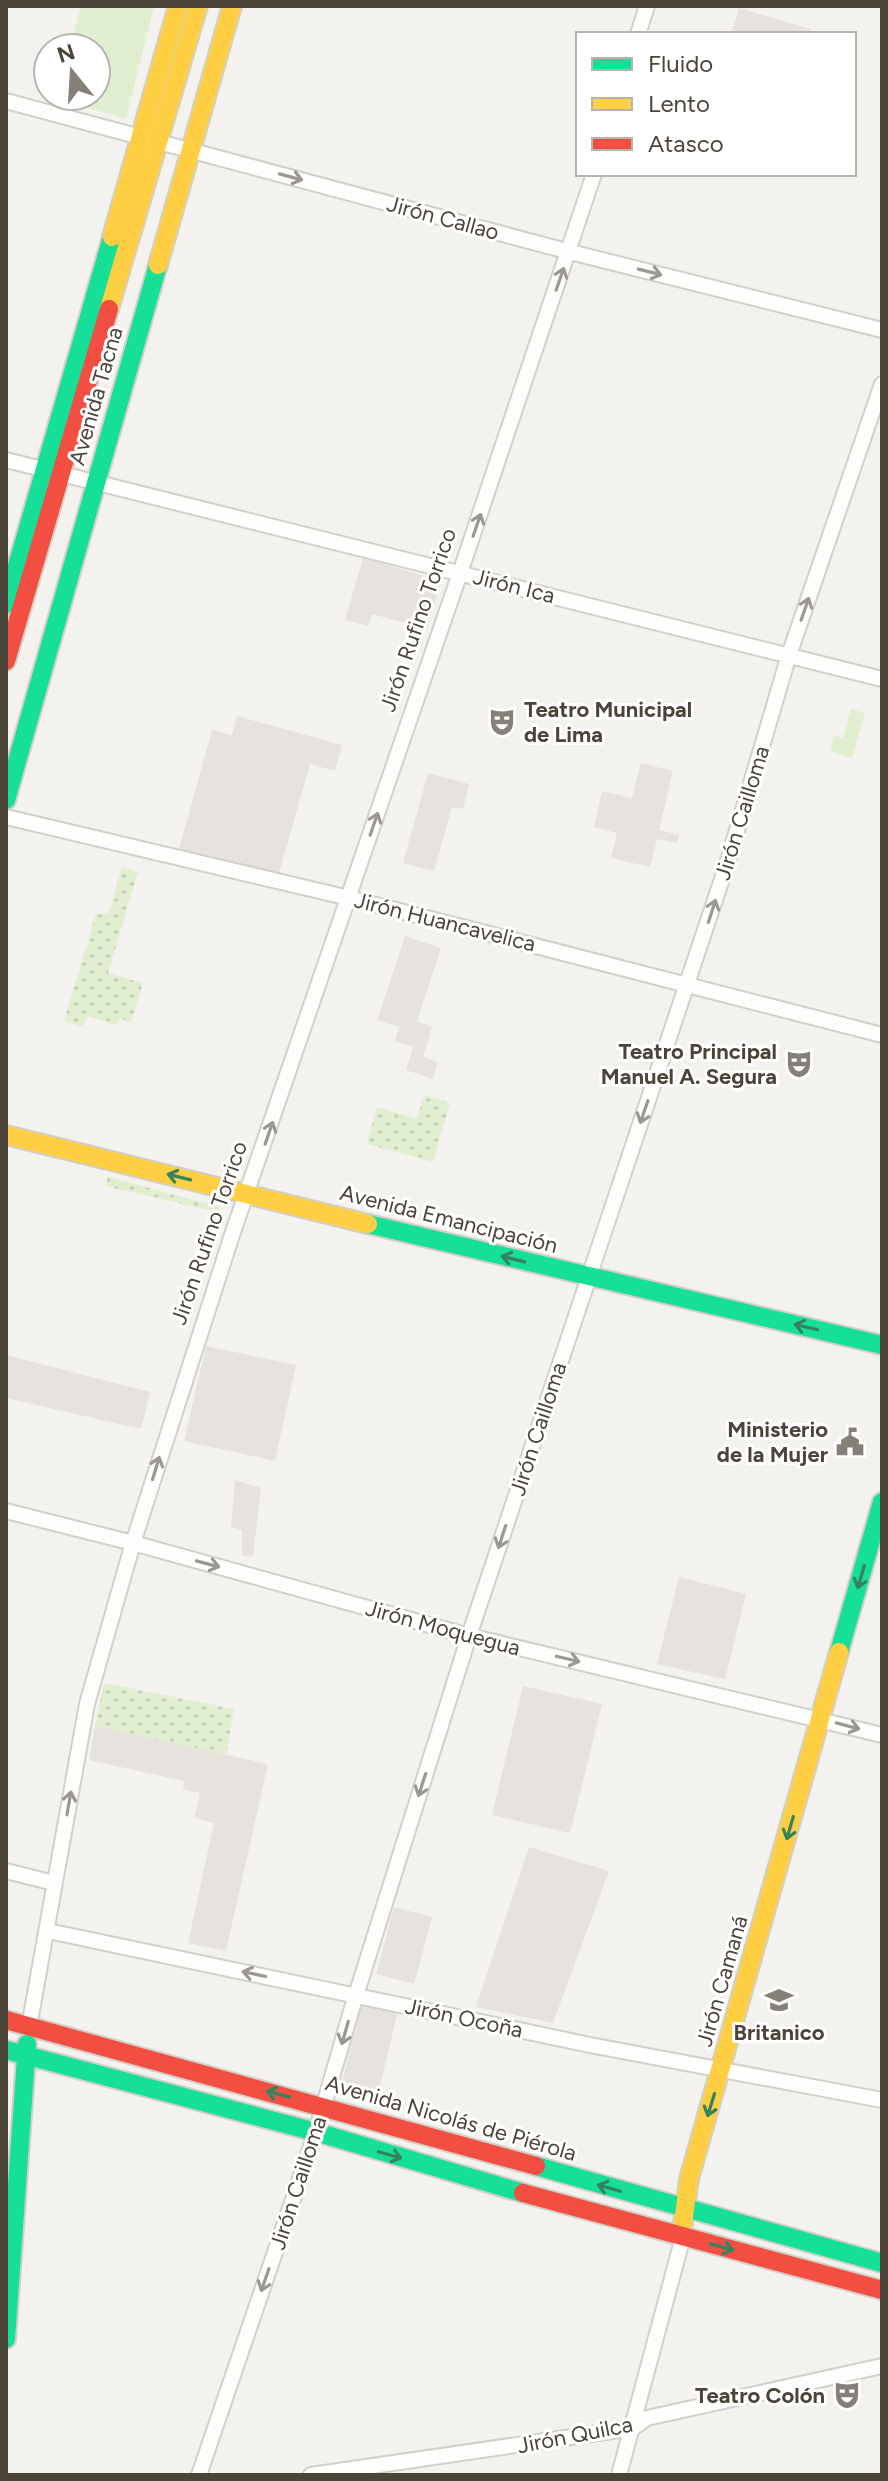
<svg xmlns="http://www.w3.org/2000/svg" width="888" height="2481" viewBox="0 0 888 2481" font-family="Figtree,sans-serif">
<defs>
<pattern id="grass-dots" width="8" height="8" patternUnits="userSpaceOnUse" patternTransform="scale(2)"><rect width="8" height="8" fill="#e1eecf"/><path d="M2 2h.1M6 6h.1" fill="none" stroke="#c3cdb2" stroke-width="1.8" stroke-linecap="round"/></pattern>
</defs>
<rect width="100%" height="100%" fill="#f4f2ee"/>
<path fill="#e6e2de" d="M363,558l78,23 -14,48 -55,-15 -4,12 -23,-6z
M679,1577l67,17 -21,85 -68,-15z
M523,1686l79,18 -32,129 -78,-18z"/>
<path fill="url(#grass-dots)" d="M122,867l16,5 -30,101 35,10 -12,39 -12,-4 -2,7 -30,-9 -4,11 -19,-6 32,-107 13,-1z
M424,1095l26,8 -17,59 -66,-18 10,-37 40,12z
M108,1177l112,30 -2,5 -113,-26z
M104,1683l130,26 -8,46 -131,-29z"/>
<path fill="#e1eecf" d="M81,6h73l-28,112 -70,-18 2,-4h38v-48h-26z
M851,709l14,4 -13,45 -22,-7 4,-15 9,2z"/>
<path fill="#e6e3df" d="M739,8l72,21 -1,5h-79z
M237,716l105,29 -7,26 -25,-7 -32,113 -99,-28 33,-119 20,5z
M641,763l32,8 -14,59 20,5 -2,8 -20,-4 -7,28 -39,-9 6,-25 -23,-6 8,-36 30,7z
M428,773l41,11 -6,25 -11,-2 -18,64 -31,-8z
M405,936l36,12 -24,73 15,6 -9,30 15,5 -5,17 -27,-9 7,-23 -18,-6 4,-14 -22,-7z
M206,1346l90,19 -21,96 -91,-20z
M6,1355l144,37 -9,37 -135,-31z
M235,1480l26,8 -8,69 -11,-2v-25l-11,-3z
M95,1726l173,38 -42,187 -38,-8 26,-120 -20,-5 6,-25 -17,-4 1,-8 -95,-21z
M529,1847l80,24 -56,152 -77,-16z
M394,1907l38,10 -18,67 -38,-10z
M361,2002l37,8 -21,90 -37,-9z"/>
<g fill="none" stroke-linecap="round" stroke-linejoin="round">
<defs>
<path id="street" d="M638,34l9,-28
M6,101l564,151 312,78
M6,460l876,219
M6,817l343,81 533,137
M6,1511l127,32 336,93 413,99
M6,1871l48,12
M48,1931l542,114 292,55
M29,2027l58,-323 46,-161 99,-308 228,-662 134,-399
M199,2475l117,-343 36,-124 117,-372 258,-772 62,-209 93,-271
M311,2475l322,-47 14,-10 235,-52
M619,2475l64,-238"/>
<path id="fast" d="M6,604l106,-367
M6,800l152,-535
M368,1224l514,121
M839,1652l43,-150
M6,2050l310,82 207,61
M536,2166l346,97
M6,2339l21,-295"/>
<path id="slow" d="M112,237l66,-231
M158,265l74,-259
M109,309l89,-303
M6,1135l362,89
M683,2223l6,-44 150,-527"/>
<path id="jam" d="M6,661l103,-352
M6,2020l530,146
M523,2193l359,97"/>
</defs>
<use href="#street" stroke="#d2d0cb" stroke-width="18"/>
<use href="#fast" stroke="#d3cfc5" stroke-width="22"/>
<use href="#slow" stroke="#d3cfc5" stroke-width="22"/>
<use href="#jam" stroke="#d3cfc5" stroke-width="22"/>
<use href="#street" stroke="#fdfdfc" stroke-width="14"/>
<use href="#fast" stroke="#16e098" stroke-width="18"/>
<use href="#slow" stroke="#ffcf43" stroke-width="18"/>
<use href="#jam" stroke="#f24e42" stroke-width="18"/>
</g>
<defs><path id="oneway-shaft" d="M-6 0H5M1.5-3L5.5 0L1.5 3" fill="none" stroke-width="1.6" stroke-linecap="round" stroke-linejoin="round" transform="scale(2)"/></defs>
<g stroke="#9b9791">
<use href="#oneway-shaft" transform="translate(291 177) rotate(15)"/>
<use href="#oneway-shaft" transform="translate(650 272) rotate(14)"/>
<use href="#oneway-shaft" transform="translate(560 279) rotate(-71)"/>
<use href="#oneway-shaft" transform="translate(477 525) rotate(-71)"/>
<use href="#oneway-shaft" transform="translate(805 609) rotate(-71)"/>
<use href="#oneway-shaft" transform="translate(374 824) rotate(-71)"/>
<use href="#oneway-shaft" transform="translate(712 911) rotate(-72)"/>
<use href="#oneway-shaft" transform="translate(644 1112) rotate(109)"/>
<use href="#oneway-shaft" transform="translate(269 1133) rotate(-71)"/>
<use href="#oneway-shaft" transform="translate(156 1468) rotate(-73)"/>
<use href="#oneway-shaft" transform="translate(502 1537) rotate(108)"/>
<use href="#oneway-shaft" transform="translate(208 1564) rotate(15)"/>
<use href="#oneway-shaft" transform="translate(568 1659) rotate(13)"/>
<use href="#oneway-shaft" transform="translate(848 1726) rotate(15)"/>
<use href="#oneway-shaft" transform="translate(422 1785) rotate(108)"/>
<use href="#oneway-shaft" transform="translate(69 1803) rotate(-80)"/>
<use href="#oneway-shaft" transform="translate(254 1974) rotate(-168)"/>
<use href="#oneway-shaft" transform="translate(345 2033) rotate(106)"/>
<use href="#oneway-shaft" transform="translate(265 2280) rotate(109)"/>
</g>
<g stroke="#36825f">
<use href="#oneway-shaft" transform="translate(179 1177) rotate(-166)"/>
<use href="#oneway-shaft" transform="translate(513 1259) rotate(-166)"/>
<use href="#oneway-shaft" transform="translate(806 1327) rotate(-167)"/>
<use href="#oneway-shaft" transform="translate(861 1577) rotate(106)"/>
<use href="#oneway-shaft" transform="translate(790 1828) rotate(106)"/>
<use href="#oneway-shaft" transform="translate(278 2094) rotate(-165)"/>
<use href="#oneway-shaft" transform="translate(711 2105) rotate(107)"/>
<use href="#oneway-shaft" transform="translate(390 2155) rotate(16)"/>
<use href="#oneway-shaft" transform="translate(609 2188) rotate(-164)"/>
<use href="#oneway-shaft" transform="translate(722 2247) rotate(15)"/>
</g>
<defs>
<symbol id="theatre-bare" viewBox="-9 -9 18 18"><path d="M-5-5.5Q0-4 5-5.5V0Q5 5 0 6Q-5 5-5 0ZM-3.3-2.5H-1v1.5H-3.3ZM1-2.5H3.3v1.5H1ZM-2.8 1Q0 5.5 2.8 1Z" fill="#868178" stroke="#fff" stroke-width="2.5" paint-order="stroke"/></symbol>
<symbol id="civic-bare" viewBox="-9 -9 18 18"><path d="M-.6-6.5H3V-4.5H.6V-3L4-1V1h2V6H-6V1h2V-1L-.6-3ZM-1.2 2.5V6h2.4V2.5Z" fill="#868178" stroke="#fff" stroke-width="2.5" paint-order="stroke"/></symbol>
<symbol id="university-bare" viewBox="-9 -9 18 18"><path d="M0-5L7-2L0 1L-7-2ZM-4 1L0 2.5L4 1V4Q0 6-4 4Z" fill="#868178" stroke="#fff" stroke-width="2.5" paint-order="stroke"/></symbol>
</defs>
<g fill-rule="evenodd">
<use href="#theatre-bare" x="482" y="702" width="40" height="40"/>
<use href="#theatre-bare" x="779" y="1044" width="40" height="40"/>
<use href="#civic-bare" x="830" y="1422" width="40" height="40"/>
<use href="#university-bare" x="759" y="1980" width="40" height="40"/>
<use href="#theatre-bare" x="827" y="2375" width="40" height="40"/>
</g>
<g text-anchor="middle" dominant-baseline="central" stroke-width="6" stroke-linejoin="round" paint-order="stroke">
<g font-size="22" fill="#4b4439" stroke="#fff">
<text transform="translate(443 218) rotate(15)">Jirón Callao</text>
<text transform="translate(96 396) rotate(-74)">Avenida Tacna</text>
<text transform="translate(514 586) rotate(14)">Jirón Ica</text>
<text transform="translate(418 620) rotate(-71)">Jirón Rufino Torrico</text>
<text transform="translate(742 813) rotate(-73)">Jirón Cailloma</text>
<text transform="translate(445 922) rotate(14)">Jirón Huancavelica</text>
<text transform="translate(449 1219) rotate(14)">Avenida Emancipación</text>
<text transform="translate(209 1233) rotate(-71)">Jirón Rufino Torrico</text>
<text transform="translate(538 1429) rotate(-72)">Jirón Cailloma</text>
<text transform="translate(443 1628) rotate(15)">Jirón Moquegua</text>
<text transform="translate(722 1981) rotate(-74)">Jirón Camaná</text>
<text transform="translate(464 2018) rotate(12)">Jirón Ocoña</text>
<text transform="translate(451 2118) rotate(16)">Avenida Nicolás de Piérola</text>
<text transform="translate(298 2183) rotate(-72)">Jirón Cailloma</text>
<text transform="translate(575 2435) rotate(-11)">Jirón Quilca</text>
</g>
<g font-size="22" font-weight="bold" fill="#4b4439" stroke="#fff" text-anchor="end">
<text x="524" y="709" text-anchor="start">Teatro Municipal<tspan x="524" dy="25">de Lima</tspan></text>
<text x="777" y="1051">Teatro Principal<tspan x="777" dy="25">Manuel A. Segura</tspan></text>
<text x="828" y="1429">Ministerio<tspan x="828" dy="25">de la Mujer</tspan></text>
<text x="779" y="2032" text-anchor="middle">Britanico</text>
<text x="825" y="2395">Teatro Colón</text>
</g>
</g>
<rect width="888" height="2481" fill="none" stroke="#4b4439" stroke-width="16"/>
<rect x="576" y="32" width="280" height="144" fill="#ffffff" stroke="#b7b4b0" stroke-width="2"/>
<rect x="592" y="58" width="40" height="12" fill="#16e098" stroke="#b7b4b0" stroke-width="2"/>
<text x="648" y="72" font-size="24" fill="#4b4439">Fluido</text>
<rect x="592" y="98" width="40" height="12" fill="#ffcf43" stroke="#b7b4b0" stroke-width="2"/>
<text x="648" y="112" font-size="24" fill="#4b4439">Lento</text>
<rect x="592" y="138" width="40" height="12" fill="#f24e42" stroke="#b7b4b0" stroke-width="2"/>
<text x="648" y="152" font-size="24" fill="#4b4439">Atasco</text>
<g transform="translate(72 72) rotate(342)"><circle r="38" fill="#ffffff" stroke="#b7b4b0" stroke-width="2"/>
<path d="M0-6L14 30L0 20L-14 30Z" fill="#868178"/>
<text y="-12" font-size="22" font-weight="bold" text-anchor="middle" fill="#4b4439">N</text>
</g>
</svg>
